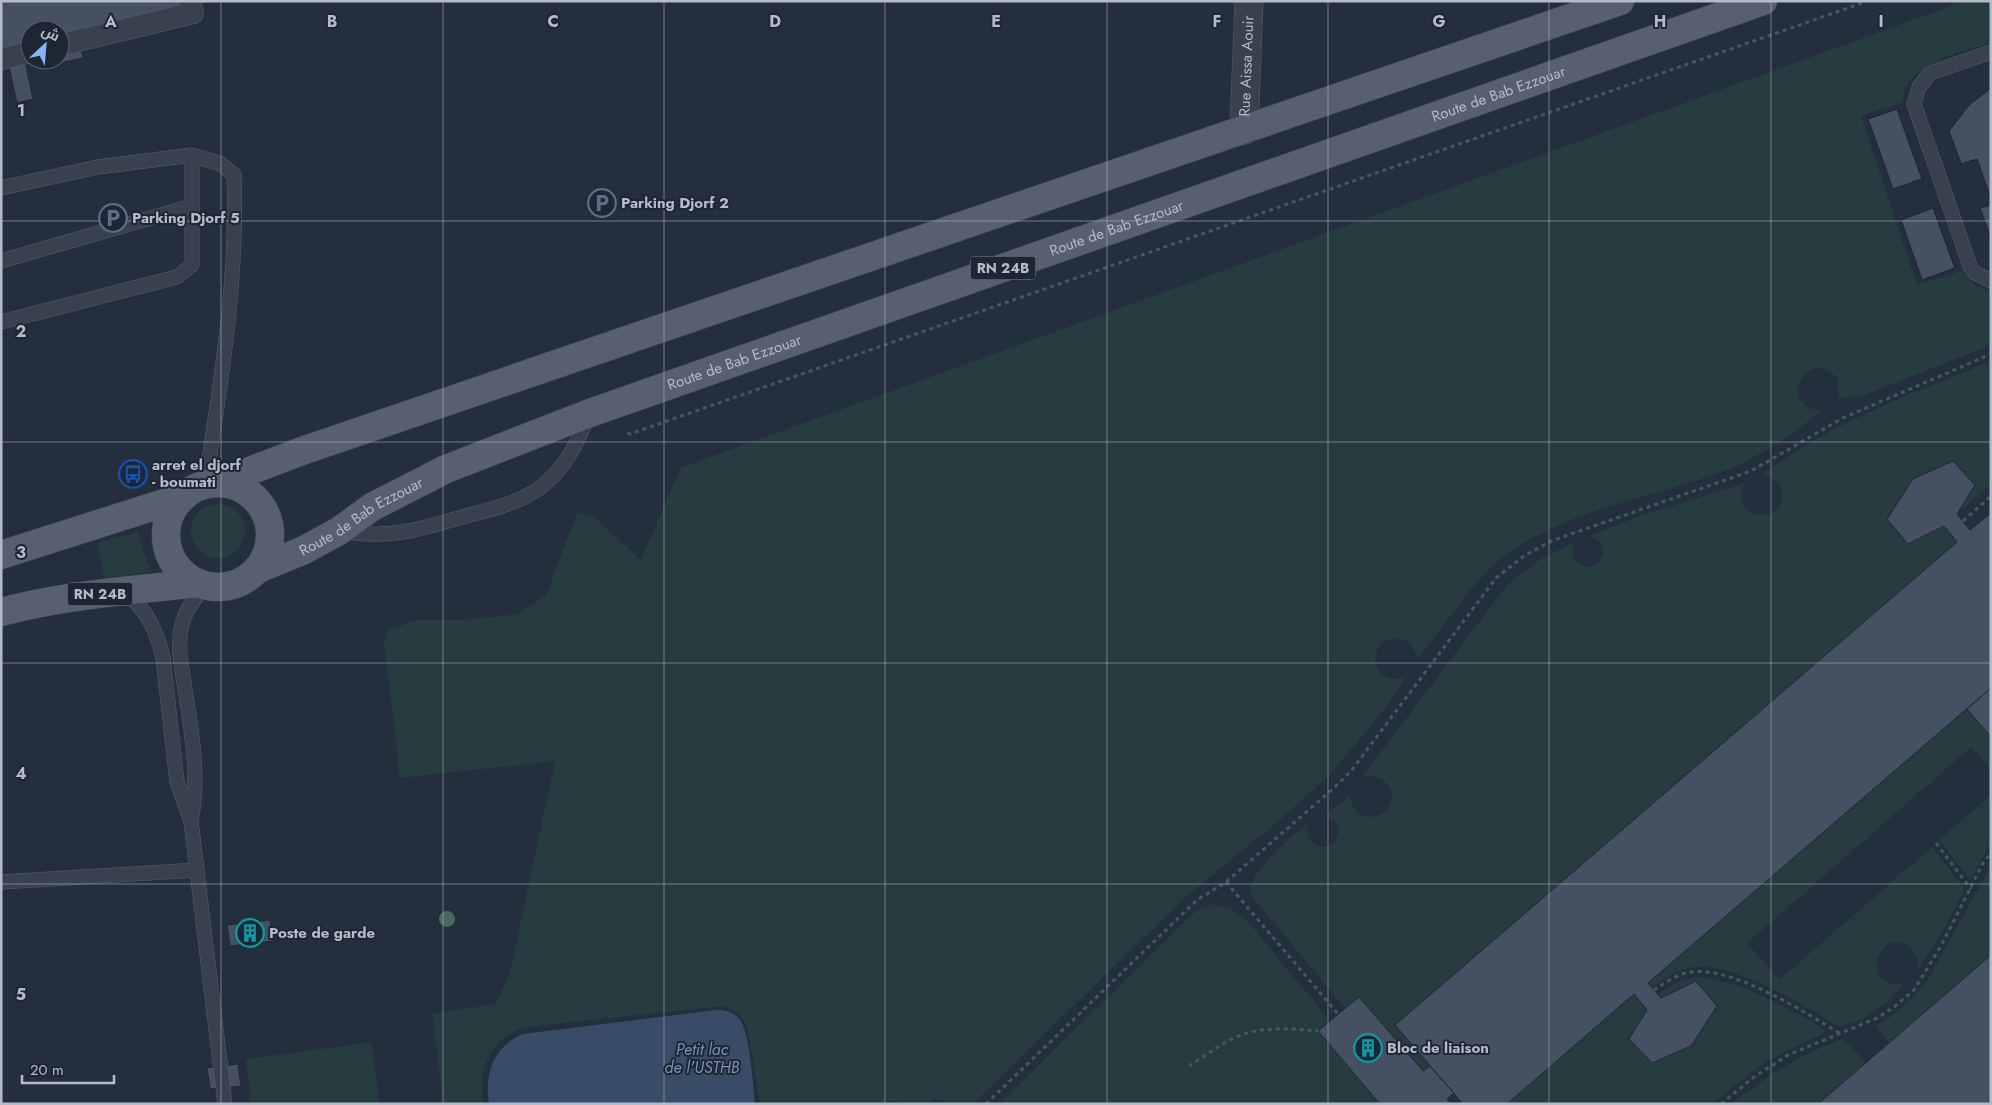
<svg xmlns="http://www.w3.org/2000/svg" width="1992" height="1105" viewBox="0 0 1992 1105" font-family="Jost,Cairo,sans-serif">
<rect width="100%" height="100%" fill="#242f3e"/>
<path fill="#263c3f" d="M1965,1h26v42c-31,10 -87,19 -88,59l-42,14 56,169 47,-15 11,16 16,6v53l-126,50 -27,3 1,-6 -2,-14c-32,-34 -61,32 -15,32 -21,19 -66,48 -92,59 -72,28 -154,38 -219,82 -37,26 -64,73 -94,108 -3,-20 -20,-26 -36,-16 -15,21 2,44 26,33l-20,30 -57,69 -54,48 -94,77 -209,204c-7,0 -15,1 -21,0 -11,-2 -14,-11 -26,0 -6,0 -12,1 -18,0 -11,-2 -16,-7 -27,0h-121l-13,-79 -11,-14 -13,-5 -198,21c-37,13 -46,40 -42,77h-40l-11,-90 64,-10 14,-32 45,-211 -155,17 -16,-137 4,-11 29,-10h46l56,-6 27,-19 31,-82 17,4 47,43 39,-92z
M1991,361v123l-34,30 18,-29 -22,-24 -40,18 -26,39 21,25 36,-17 13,16 -561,483 34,41 -7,5 -64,-74 -14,11 -95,-114c-2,-23 43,-59 60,-73l-3,5 1,11c21,29 47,-14 17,-21l18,-15 7,-8 2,13 10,10c17,4 29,-5 30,-22 -4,-14 -15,-21 -30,-17l145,-192 35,-27 33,-16 -2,5v11l8,8 10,1c17,-8 16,-25 -1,-31l47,-19 108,-34c-20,40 46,42 37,8 -2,-10 -10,-15 -19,-17 68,-52 150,-80 228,-113z
M191 531a27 27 0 1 1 54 0a27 27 0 1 1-54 0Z
M138,532l6,21 8,19 -48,6 -7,-35z
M1967,709l24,28v32l-20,-22 -224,196 32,37 153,-133 32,41v3l-20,38 -27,42c2,-8 1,-15 -6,-22 -30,-28 -55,41 -8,35 -15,21 -39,38 -65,42 -33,-20 -113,-70 -153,-57 -12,3 -23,12 -33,19l-4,-5z
M1991,795v49l-21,36 -31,-40z
M1991,866v89l-102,88 -14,-17c21,-11 38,-26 52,-45z
M1213,904l18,5 19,15 80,97 -12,10 62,73h-381l191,-188 11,-8z
M1695,977c37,2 69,19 101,36 10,5 23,11 29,19l-60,30 -53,42h-205l127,-110 13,16 -18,29 22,24 40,-17 26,-41 -21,-24 -35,17 -4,-4 21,-12z
M1844,1039l22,24 -48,41h-86c34,-28 70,-51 112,-65z
M372,1042l7,62h-128l-5,-45z"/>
<path fill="#394c67" d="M716,1010c10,0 18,2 24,10 10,14 13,65 15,84h-266c-5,-30 5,-58 34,-70z"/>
<path fill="#455162" stroke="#1f2835" d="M1,1h205v2l-129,27 6,28 -24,5 1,-33h-30v21l-7,1 10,47 -16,4 -10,-45 -6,1z
M1991,88v111l-14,-40 -16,5 -12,-33 20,-26z
M1991,88v111l-14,-40 -16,5 -12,-33 20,-26z
M1897,109l25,70 -29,10 -25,-70z
M1897,109l25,70 -29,10 -25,-70z
M1991,205v34l-11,-31z
M1991,205v34l-11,-31z
M1933,208l22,60 -33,12 -21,-60z
M1933,208l22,60 -33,12 -21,-60z
M1953,461l22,24 -18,29 13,16 21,-17v175l-343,295 13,15 35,-17 21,25 -26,40 -39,17 -23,-24 18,-29 -13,-16 -127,110h-44l-68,-79 562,-483 -13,-16 -36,18 -21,-25 26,-40z
M1991,688v49l-24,-28z
M270,920l3,21 -43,5 -3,-21z
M1991,955v149h-173l71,-61z
M1359,997l64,74 7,-5 24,27 -7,6 4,5h-71l-62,-73z
M238,1064l3,22 -31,3 -3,-21z"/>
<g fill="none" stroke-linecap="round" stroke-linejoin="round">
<defs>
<path id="service" d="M1991,52l-61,21 -11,14 -5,17 56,162 5,7 16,8
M1,188l97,-21 94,-12 29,9 13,11c4,104 -13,208 -29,310
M1,261l191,-55
M1,322l176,-45 15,-12v-110
M342,531c12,2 25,4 38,3 27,0 53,-9 79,-16 30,-9 64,-14 88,-36 21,-18 31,-42 42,-67
M124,591c23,20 32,37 39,67l14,124 14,39 34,283
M191,821c11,-54 -4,-111 -11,-165 -2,-32 4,-47 26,-70
M1,882l196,-12"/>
<path id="pedestrian" d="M60,45l133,-32 -3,-12
M1,59l29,-7"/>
<g id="minor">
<path id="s1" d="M1244,130l5,-129"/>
</g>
<g id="primary">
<path d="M218,483l84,-32 1318,-450"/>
<circle cx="218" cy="535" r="52"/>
<path d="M1,555l182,-58"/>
<path id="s2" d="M258,569l46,-19 35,-19 33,-24 74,-38 144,-56 1173,-412"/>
<path d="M1,612c65,-17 132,-22 198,-29"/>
</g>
</defs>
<use href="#service" stroke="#565f6c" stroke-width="15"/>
<use href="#pedestrian" stroke="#565f6c" stroke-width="22"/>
<use href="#minor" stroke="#565f6c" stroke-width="29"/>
<use href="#primary" stroke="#414a57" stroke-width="29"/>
<path stroke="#44595c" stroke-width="3" stroke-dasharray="4 4" stroke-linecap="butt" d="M628,432l2,2 1238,-433
M1963,521l28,-25
M1936,843l35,46
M1226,882l112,132
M1654,990c11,-7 24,-17 38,-18 42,-5 111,39 147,61
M1189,1066c19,-12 40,-29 62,-34 22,-5 44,-3 67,-1
M986,1104l211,-204 29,-18 109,-95 16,-16 145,-193 28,-22 27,-15 200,-70 92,-53 148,-64
M1721,1104l33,-27 34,-22 89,-37 17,-11 20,-17 27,-44 42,-83 8,-10"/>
<use href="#service" stroke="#38414e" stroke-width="14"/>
<use href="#pedestrian" stroke="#38414e" stroke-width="21"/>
<use href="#minor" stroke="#38414e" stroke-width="28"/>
<use href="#primary" stroke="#56606e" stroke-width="28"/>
</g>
<circle fill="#4b6a5d" cx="447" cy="919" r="8"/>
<path fill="none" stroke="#b4bcc9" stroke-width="1" stroke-opacity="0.55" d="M221,1v1103M443,1v1103M664,1v1103M885,1v1103M1107,1v1103M1328,1v1103M1549,1v1103M1771,1v1103M1,221h1990M1,442h1990M1,663h1990M1,884h1990"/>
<defs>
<symbol id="parking-ring" viewBox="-11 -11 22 22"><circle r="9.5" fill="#1d2633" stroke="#5c6f8a" stroke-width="1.5"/><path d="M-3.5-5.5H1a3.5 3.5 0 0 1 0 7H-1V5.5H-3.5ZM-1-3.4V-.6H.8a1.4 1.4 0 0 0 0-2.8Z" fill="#5c6f8a"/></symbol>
<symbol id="bus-ring" viewBox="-11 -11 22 22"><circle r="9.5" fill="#1d2633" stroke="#1a4fb4" stroke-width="1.5"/><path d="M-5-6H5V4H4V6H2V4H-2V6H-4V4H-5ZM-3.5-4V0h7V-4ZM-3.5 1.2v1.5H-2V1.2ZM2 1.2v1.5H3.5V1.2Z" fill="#1a4fb4"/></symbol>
<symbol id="building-ring" viewBox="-11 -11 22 22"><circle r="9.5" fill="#1d2633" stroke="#0f9aa8" stroke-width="1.5"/><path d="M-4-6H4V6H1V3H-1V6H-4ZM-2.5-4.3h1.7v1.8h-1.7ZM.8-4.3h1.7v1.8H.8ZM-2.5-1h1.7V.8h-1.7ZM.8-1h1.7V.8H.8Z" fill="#0f9aa8"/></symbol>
</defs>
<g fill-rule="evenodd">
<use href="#parking-ring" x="586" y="187" width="32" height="32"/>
<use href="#parking-ring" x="97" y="202" width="32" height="32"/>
<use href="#bus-ring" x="117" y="458" width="32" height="32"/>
<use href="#building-ring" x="234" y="917" width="32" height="32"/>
<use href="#building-ring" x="1352" y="1032" width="32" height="32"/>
</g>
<g text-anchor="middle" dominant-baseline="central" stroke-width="4" stroke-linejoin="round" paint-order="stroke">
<g fill="#1d2633" stroke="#878f9c" stroke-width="1">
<rect x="970.5" y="256.5" width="65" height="23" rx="4"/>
<rect x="67.5" y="582.5" width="65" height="23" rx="4"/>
</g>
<g font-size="14" font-weight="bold" fill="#b4bcc9">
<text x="1003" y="268">RN 24B</text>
<text x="100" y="594">RN 24B</text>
</g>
<g font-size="15" fill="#b4bcc9" stroke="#1d2633">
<text stroke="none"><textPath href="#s1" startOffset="64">Rue Aissa Aouir</textPath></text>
<text stroke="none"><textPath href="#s2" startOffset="1331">Route de Bab Ezzouar</textPath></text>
<text stroke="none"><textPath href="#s2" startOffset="926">Route de Bab Ezzouar</textPath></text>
<text stroke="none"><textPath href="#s2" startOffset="521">Route de Bab Ezzouar</textPath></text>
<text stroke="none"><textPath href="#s2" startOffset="116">Route de Bab Ezzouar</textPath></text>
</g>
<g font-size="15" font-weight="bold" fill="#b4bcc9" stroke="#1d2633" text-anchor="start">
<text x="621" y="203">Parking Djorf 2</text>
<text x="132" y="218">Parking Djorf 5</text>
<text x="152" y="465">arret el djorf<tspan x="152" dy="17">- boumati</tspan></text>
<text x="269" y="933">Poste de garde</text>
<text x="1387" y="1048">Bloc de liaison</text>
</g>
<g font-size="16" font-style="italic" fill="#7c92b1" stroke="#1d2633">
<text x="702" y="1049">Petit lac<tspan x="702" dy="18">de l'USTHB</tspan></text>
</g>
</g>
<g font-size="16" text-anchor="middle" font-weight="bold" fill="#b4bcc9" stroke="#1d2633" stroke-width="4" stroke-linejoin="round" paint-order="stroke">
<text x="111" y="27">A</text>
<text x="332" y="27">B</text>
<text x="553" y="27">C</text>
<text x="775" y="27">D</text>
<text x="996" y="27">E</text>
<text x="1217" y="27">F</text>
<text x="1439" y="27">G</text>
<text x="1660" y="27">H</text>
<text x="1881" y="27">I</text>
<text x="21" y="116">1</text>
<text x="21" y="337">2</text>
<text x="21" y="558">3</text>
<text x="21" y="779">4</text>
<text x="21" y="1000">5</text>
</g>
<rect width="1992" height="1105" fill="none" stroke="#b4bcc9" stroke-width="5"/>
<g transform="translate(45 45) rotate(26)"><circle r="24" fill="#1d2633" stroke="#59626f"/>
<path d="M0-4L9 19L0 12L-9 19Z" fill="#8ab4f8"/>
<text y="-8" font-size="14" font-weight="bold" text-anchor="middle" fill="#b4bcc9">ش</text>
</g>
<path d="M22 1075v8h92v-8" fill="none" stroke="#b4bcc9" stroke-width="2.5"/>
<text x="30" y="1075" font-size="15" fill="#b4bcc9" stroke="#1d2633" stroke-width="4" paint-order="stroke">20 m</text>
</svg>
